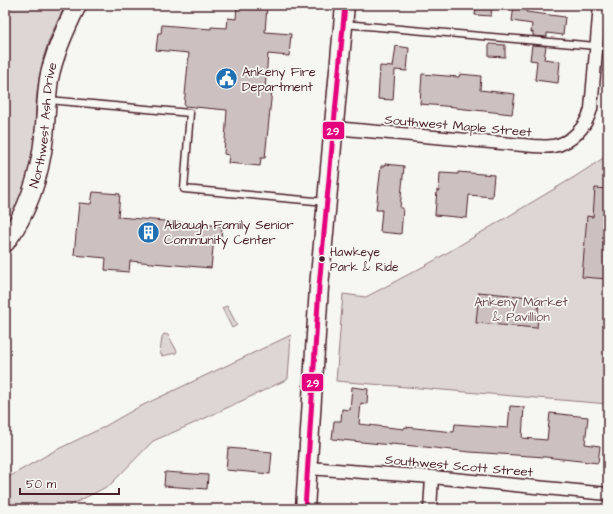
<svg xmlns="http://www.w3.org/2000/svg" width="613" height="514" viewBox="0 0 613 514" font-family="'Architects Daughter',sans-serif">
<rect width="100%" height="100%" fill="#f6f6f2"/>
<filter id="ink" filterUnits="userSpaceOnUse"><feTurbulence type="fractalNoise" baseFrequency=".025" numOctaves="2"/><feDisplacementMap in="SourceGraphic" scale="8" xChannelSelector="R" yChannelSelector="G"/><feConvolveMatrix kernelMatrix="1 2 1 2 8 2 1 2 1" color-interpolation-filters="sRGB"/></filter>
<g filter="url(#ink)">
<path fill="#ddd6d5" stroke="#947a80" d="M5,5h61c-19,32 -27,61 -30,98 -1,11 0,22 -1,33 -1,10 -3,20 -5,30 -4,22 -15,42 -25,62z
M608,155v249l-272,-23 7,-87 23,3 64,-34 146,-87z
M227,306l10,19 -5,3 -10,-20z
M164,334l4,1 9,16 -1,2 -14,3 -2,-3 2,-16z
M291,335l-3,44 -91,43 -44,19 -43,44 -47,24h-58v-30l49,-28 46,-22 37,-21z"/>
<path fill="#ccc1c0" stroke="#4a1f2b" d="M237,5h30l-2,27 26,2 -2,22 -21,-2 -3,36h7l-7,68h-4l-1,8 -32,-3 1,-8 -5,-1 3,-44 -43,-4 5,-53 -33,-3 2,-17h3l1,-8 49,4v-2l16,1 1,-10 8,1z
M476,5h16l-1,11 -16,-1z
M514,5l13,1 -1,6 39,5 -2,18 -16,-2v4l-14,-1v-4h-2l1,-8 -20,-3z
M489,44l16,1v12l-16,-1z
M532,45l14,1 -2,13 16,2 -2,22 -23,-3 2,-19 -7,-1z
M396,46l13,2 -2,23 -12,-1 -2,30 -15,-1 2,-33 13,1z
M422,74l37,3 1,-3 21,2 -1,14 35,4 -3,20 -56,-6v-1l-36,-3z
M385,164l19,2 -4,42h3l-2,26 -21,-2 2,-22h-6l5,-44h4z
M458,172l36,3 -2,22 -23,-2 -2,23 -32,-3 2,-25 2,1 1,-18 18,1z
M595,188l13,1 -2,29h2v61l-26,-2 5,-61 6,1z
M93,192l27,2 -2,23 104,9 -1,13 -7,-1 -3,30 -81,-7 -1,11 -24,-2 1,-12 -32,-3 5,-52 12,1z
M479,292l60,6 -2,30 -61,-5z
M352,387l16,2 -1,15 -6,-1 -2,21 45,5 1,-2 49,5 1,-8 53,4 2,-22 14,1 -2,31 25,2 3,-27 38,4 -3,27 15,2 -2,17 -53,-6 -75,-5 -45,-5 -34,-3v1l-59,-6 2,-18h7l1,-12 8,1z
M228,448l44,4 -2,22 -44,-4z
M165,472l43,3 -1,14 -43,-3z"/>
<g fill="none" stroke-linecap="round" stroke-linejoin="round">
<defs>
<path id="lane" d="M344,24l252,22
M49,100l141,13 -6,76 142,13"/>
<path id="street" d="M334,128l200,18c6,0 13,1 19,0 19,-3 33,-19 38,-37l9,-104
M308,468l124,9 176,17
M430,509l2,-32"/>
<g id="secondary">
<path id="s1" d="M5,243c23,-31 35,-68 39,-106 2,-19 2,-38 5,-58 5,-26 16,-50 28,-74"/>
<path d="M305,509l14,-222 26,-282"/>
</g>
</defs>
<use href="#lane" stroke="#4a1f2b" stroke-width="9"/>
<use href="#street" stroke="#4a1f2b" stroke-width="15"/>
<use href="#secondary" stroke="#4a1f2b" stroke-width="21"/>
<use href="#lane" stroke="#f6f6f2" stroke-width="6"/>
<use href="#street" stroke="#f6f6f2" stroke-width="12"/>
<use href="#secondary" stroke="#f6f6f2" stroke-width="18"/>
<defs>
<path id="bus-1" d="M305,509l14,-222 26,-282"/>
</defs>
<use href="#bus-1" stroke="#f6f6f2" stroke-width="8"/>
<use href="#bus-1" stroke="#e5007d" stroke-width="5"/>
</g>
</g>
<defs>
<symbol id="civic-disc" viewBox="-11 -11 22 22"><circle r="9.5" fill="#1f6fb2" stroke="#f6f6f2"/><path d="M-.6-6.5H3V-4.5H.6V-3L4-1V1h2V6H-6V1h2V-1L-.6-3ZM-1.2 2.5V6h2.4V2.5Z" fill="#fff"/></symbol>
<symbol id="building-disc" viewBox="-11 -11 22 22"><circle r="9.5" fill="#1f6fb2" stroke="#f6f6f2"/><path d="M-4-6H4V6H1V3H-1V6H-4ZM-2.5-4.3h1.7v1.8h-1.7ZM.8-4.3h1.7v1.8H.8ZM-2.5-1h1.7V.8h-1.7ZM.8-1h1.7V.8H.8Z" fill="#fff"/></symbol>
</defs>
<g fill-rule="evenodd">
<use href="#civic-disc" x="214" y="66" width="25" height="25"/>
<use href="#building-disc" x="136" y="220" width="25" height="25"/>
</g>
<circle fill="#4a1f2b" stroke="#f6f6f2" stroke-width="1.5" cx="322" cy="259" r="3.5"/>
<g text-anchor="middle" dominant-baseline="central" stroke-width="3.5" stroke-linejoin="round" paint-order="stroke">
<g font-size="12" fill="#4a1f2b" stroke="#f6f6f2" text-anchor="start">
<text x="330" y="252">Hawkeye<tspan x="330" dy="15">Park &amp; Ride</tspan></text>
</g>
<g font-size="13" fill="#4a1f2b" stroke="#f6f6f2" text-anchor="start">
<text x="242" y="72">Ankeny Fire<tspan x="242" dy="15">Department</tspan></text>
<text x="164" y="225">Albaugh Family Senior<tspan x="164" dy="15">Community Center</tspan></text>
</g>
<g font-size="13" fill="#4a1f2b" stroke="#f6f6f2">
<text stroke="none"><textPath href="#s1" startOffset="126">Northwest Ash Drive</textPath></text>
<text transform="translate(458 126) rotate(5)">Southwest Maple Street</text>
<text transform="translate(459 466) rotate(5)">Southwest Scott Street</text>
</g>
<g font-size="13" fill="#6f4d56" stroke="#f6f6f2">
<text x="521" y="302">Ankeny Market<tspan x="521" dy="15">&amp; Pavillion</tspan></text>
</g>
</g>
<g stroke="#f6f6f2" stroke-width="1.5">
<rect x="322" y="121" width="23" height="19" rx="4" fill="#e5007d"/>
<rect x="301" y="373" width="23" height="19" rx="4" fill="#e5007d"/>
</g>
<g font-size="11" text-anchor="middle" font-weight="bold" fill="#fff">
<text x="333" y="135">29</text>
<text x="313" y="387">29</text>
</g>
<rect width="613" height="514" fill="none" stroke="#f6f6f2" stroke-width="20"/>
<rect x="10" y="10" width="593" height="494" fill="none" stroke="#4a1f2b" stroke-width="1.5" filter="url(#ink)"/>
<path d="M20 488v6h99v-6" fill="none" stroke="#4a1f2b" stroke-width="2"/>
<text x="26" y="488" font-size="12" fill="#4a1f2b" stroke="#f6f6f2" stroke-width="3" paint-order="stroke">50 m</text>
</svg>
